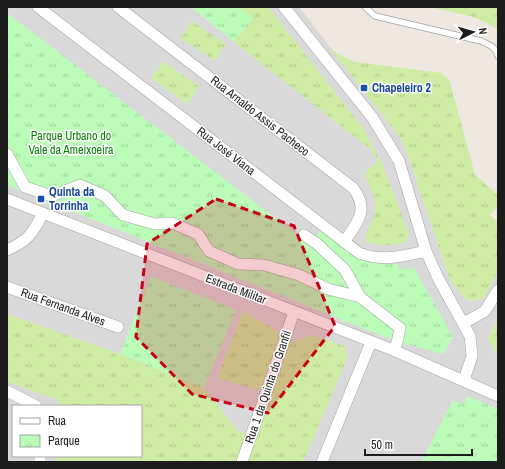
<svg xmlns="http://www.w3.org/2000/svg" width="505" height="469" viewBox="0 0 505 469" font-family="'Archivo Narrow',sans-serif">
<defs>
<pattern id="grass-tufts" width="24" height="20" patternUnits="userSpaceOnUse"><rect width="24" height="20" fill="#ceeca3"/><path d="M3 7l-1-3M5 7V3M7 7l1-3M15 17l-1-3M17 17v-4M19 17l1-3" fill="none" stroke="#b0ca8c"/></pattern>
<pattern id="park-tufts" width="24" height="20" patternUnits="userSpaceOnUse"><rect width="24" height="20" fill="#bbfcb9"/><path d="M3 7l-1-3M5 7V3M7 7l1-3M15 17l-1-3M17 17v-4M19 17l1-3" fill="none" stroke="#a0d79e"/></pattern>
</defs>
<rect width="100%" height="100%" fill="#eee8e0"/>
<path fill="#dad9d9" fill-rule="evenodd" d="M7,7h292l104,134 47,139 18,21 15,-2 15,-28v46l-10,21 10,19v105h-491v-277l390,157 2,-73 -1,-5 -27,-1 -18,-7 -32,-26 -12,15 -302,-232zM13,406h128v50h-128z"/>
<path fill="url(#grass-tufts)" d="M239,7h29l95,121 19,35 27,72 -5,8 -20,3 -18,-4c-1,-12 6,-19 9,-30 3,-13 -6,-26 -11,-38l14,-14 -8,-11 -136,-107 19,-24z
M430,7h68v22l-24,-12z
M192,21l34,23 -11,17 -35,-23z
M328,46l10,8 17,8 86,11 8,6 26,96 23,20v11l-8,9 8,7v49l-15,28 -15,2 -18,-21 -47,-139z
M163,61l36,25 -12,18 -36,-26z
M243,310l51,32 18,-7 33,11 2,13 -44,103h-247v-6h85v-50h-83l1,-6 -52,-18v-68l113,40 84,34 34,43 18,6 16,-43 -55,-16z
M498,317v40l-10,-19z"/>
<path fill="url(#park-tufts)" d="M191,7h48l14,11 -19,24z
M7,13l302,231 12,-14c30,25 36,34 77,34l1,5 15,-1 39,69 -9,17 -47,-12 -390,-157z
M151,276l85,34 -32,78 -84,-34z
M467,396l31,13v53h-77l32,-61 11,3z"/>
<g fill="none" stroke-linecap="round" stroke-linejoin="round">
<defs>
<path id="lane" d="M365,7l10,9 106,25c7,3 15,6 17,15"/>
<path id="street" d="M38,7l321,246c23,9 44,3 67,-2
M118,7l235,181c17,22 4,35 -9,54
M284,7l88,110 27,44 27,90 12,27 32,58 2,20 -8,24
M7,154l18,33 27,9 28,-11 25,11 18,19 32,9 17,-1 26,11 11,17 29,13 26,1 35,10 29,14 32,8
M7,199l386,151 105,46
M304,235l12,8 29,27 15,27 40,31 -3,15 -4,7
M7,250c21,-9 26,-17 36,-37
M7,287l111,40
M464,323l21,-12 13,-21
M7,391l29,15
M40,462v-6
M242,462l52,-150
M322,462l49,-120"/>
</defs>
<use href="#lane" stroke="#a3a3a3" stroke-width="7"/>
<use href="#street" stroke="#a3a3a3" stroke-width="12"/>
<use href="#lane" stroke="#fff" stroke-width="5.5"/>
<use href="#street" stroke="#fff" stroke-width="11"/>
</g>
<path fill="#c70014" fill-opacity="0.2" stroke="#c70014" stroke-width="3" stroke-dasharray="8 5" stroke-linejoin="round" d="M216,199l78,27 41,100 -67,87 -76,-19 -56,-57 11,-93z"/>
<g fill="#1a4fb4" stroke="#fff" stroke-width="1.5">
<rect x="360" y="84" width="8" height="8" rx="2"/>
<rect x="37" y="195" width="8" height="8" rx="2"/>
</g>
<g text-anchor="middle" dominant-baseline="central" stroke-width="3" stroke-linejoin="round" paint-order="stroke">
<g font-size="12" font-weight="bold" fill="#164399" stroke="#fff" text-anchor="start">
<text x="372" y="88">Chapeleiro 2</text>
<text x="49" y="192">Quinta da<tspan x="49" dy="14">Torrinha</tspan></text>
</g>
<g font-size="12" fill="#1c1c1c" stroke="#fff">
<text transform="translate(260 116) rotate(38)">Rua Arnaldo Assis Pacheco</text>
<text transform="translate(226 151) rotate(38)">Rua José Viana</text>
<text transform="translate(236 289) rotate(21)">Estrada Militar</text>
<text transform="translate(63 307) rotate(20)">Rua Fernanda Alves</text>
<text transform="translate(268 387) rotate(-71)">Rua 1 da Quinta do Granfil</text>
</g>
<g font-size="12" fill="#087e05" stroke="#fff">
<text x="71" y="136">Parque Urbano do<tspan x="71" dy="14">Vale da Ameixoeira</tspan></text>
</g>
</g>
<rect width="505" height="469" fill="none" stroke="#1c1c1c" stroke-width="16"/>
<rect x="12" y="405" width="130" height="52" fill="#ffffff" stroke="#a4a4a4"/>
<rect x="20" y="418" width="20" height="6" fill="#ffffff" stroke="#a4a4a4"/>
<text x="48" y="425" font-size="12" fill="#1c1c1c">Rua</text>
<rect x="20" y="435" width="20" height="12" fill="url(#park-tufts)" stroke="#a4a4a4"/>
<text x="48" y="445" font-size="12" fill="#1c1c1c">Parque</text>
<g transform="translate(473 32) rotate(84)" stroke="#ffffff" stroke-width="3" paint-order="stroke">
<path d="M0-3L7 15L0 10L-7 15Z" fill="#1c1c1c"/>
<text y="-6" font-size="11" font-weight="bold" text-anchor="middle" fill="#1c1c1c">N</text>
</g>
<path d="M365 449v6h107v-6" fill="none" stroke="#1c1c1c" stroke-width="2"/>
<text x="371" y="449" font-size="12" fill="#1c1c1c" stroke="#ffffff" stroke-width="3" paint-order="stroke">50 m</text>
</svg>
